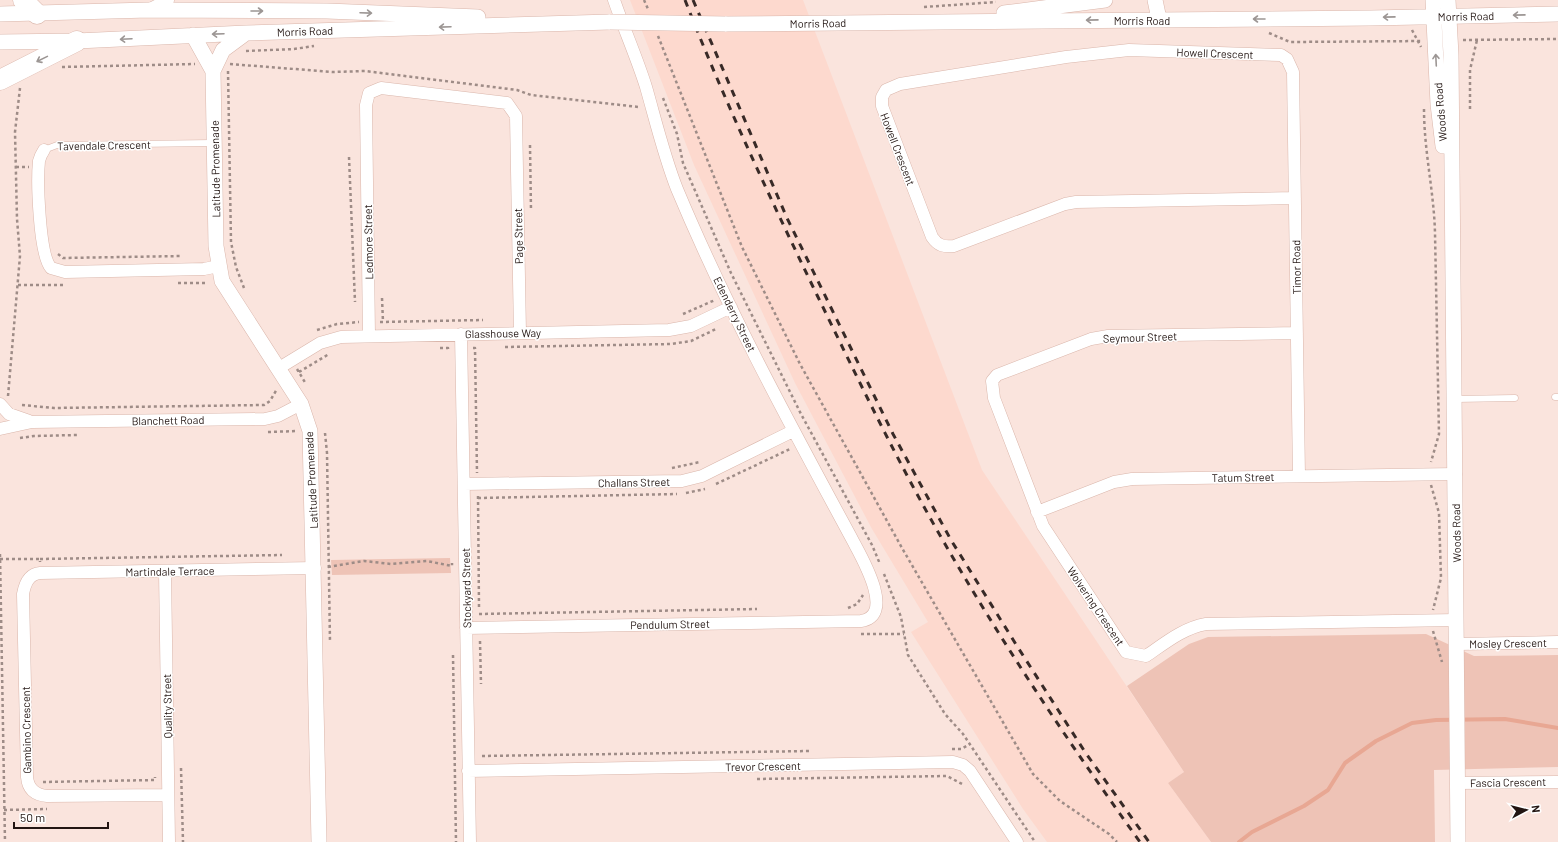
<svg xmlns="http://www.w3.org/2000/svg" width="1558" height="842" viewBox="0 0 1558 842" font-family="Barlow,sans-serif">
<rect width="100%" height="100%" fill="#fae4dd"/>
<path fill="#fdd9ce" d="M630,0h173l179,470 202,302 -16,11 43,59h-164l-24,-33 -112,-177 17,-10 -56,-93 -77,-146 -101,-218z"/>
<path fill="#eec3b6" d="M450,558l1,15 -119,2 -1,-15z
M1426,634l48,22 84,-1v112l-124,3 1,72h-224l-43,-59 16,-11 -57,-86 62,-42 19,-7z"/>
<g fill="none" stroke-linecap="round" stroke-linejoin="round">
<path stroke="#e8a793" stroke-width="4" d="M1239,842l13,-10 52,-26 24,-16 17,-27 31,-22 36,-18 24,-3 69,-1 53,9"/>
<defs>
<path id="service" d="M44,150l13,-5 156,-2
M1555,397h3
M1455,399l60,-1"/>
<path id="minor" d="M150,9l18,-9
M44,150c-2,3 -4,7 -5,11 -2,19 0,94 12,107l14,4 139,-3 15,-3
M1295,198l-219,4 -11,2 -111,42c-10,1 -16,0 -22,-9l-50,-131v-9l4,-7 14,-6 166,-27 63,-7 152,5 6,4 6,13 6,404
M1297,333l-189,3 -17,3 -94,36 -5,6 2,17 49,128 83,126 20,4c19,-13 37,-28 60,-32l251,-4
M461,334l9,508
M369,336l-3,-231 3,-12 12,-5 126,15 9,13 4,217
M279,368l41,-25 21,-6 328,-7 22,-4 40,-19
M0,404l9,10 20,7
M0,429l32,-7 233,-3 13,-3 23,-12
M464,484l218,-3 20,-5 12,-6 79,-39
M1037,512l77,-30 18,-3 324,-5
M165,571l4,271
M466,628l395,-7c35,-5 1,-63 -8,-80 -62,-115 -125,-230 -176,-352 -13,-33 -21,-67 -31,-102 -9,-29 -22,-58 -32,-87
M1458,644l100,-2
M468,771l485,-9 10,3 7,6 47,71
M1459,783l99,-1
M168,795l-121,1c-12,-1 -19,-7 -20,-19l-4,-183c2,-11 6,-20 17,-21l275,-5"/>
<path id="tertiary" d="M1155,0l4,19
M1433,0l5,104 5,42
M1448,0l3,55 7,787
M1004,13l101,-13
M0,14l149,-4 178,1 151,6
M725,24l646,-6 187,-4
M246,33l-23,17 -10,21 3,175 6,35 79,123 9,27 9,411
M193,35l20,36
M0,42l77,-1 169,-8 364,-11"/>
<path id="trunk" d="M23,0l14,14
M0,80l77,-39"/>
</defs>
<use href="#service" stroke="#dab6ab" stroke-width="7"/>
<use href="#minor" stroke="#dab6ab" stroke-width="13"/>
<use href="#tertiary" stroke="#dab6ab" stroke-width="16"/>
<use href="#trunk" stroke="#dab6ab" stroke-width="21"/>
<path stroke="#9e8c87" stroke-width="2.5" stroke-dasharray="3 3" stroke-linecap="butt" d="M644,0l4,9
M924,7l72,-5
M1412,30l9,17
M1269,33l21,9 132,-1
M658,36l84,211 58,117 102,184 131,226 27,27 49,33 8,8
M1463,40l95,-1
M246,51l48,-2 20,-3
M230,64l103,8 32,-1 152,19 14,5 108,12
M62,67l133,-3
M228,71l3,171 5,25 8,21
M663,98l14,36 6,29 48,110 70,141 71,131 8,19
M1424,109c0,42 10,83 11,124l4,201 -8,28
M1470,109v-39l7,-30
M530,145l1,66
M349,157l6,145
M16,167h13
M58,254l5,4 119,-2
M178,283h27
M18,285h45
M382,298l1,24
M683,314l32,-14
M380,322l103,-2
M317,330l20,-6 22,-2
M505,347l166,-3 20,-3 25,-12
M440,348h8v2
M473,348h2l2,125
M297,369l9,15
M299,372l30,-18
M8,396l12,-140 -3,-37 -2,-87 5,-44
M22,405l32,3 210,-3 6,-4 7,-12
M268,432l29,-1
M325,433l2,20 3,189
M20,438l14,-2 43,-1
M672,468l28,-6
M716,484l74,-35
M1431,485l8,28 2,65 -8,32
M686,493l19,-4
M478,496l1,111
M478,498l199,-4
M0,554l5,288
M0,559h40v3
M40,559l242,-4
M328,567l36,-6 27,3 36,-3 25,5v-3
M884,574l17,43 7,38 37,59 18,20 72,108
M848,608l9,-4 6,-9
M479,614l278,-5
M1433,631l9,31
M861,634h43
M480,641l1,43
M453,655l3,187
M952,749h9l9,-5
M482,756l329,-5
M181,768l2,74
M757,779l190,-3 17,9
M43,782l112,-2v-3
M4,810l43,-1"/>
<use href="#service" stroke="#fff" stroke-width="6"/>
<use href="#minor" stroke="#fff" stroke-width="12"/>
<use href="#tertiary" stroke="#fff" stroke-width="15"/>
<use href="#trunk" stroke="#fff" stroke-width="20"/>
<path stroke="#382a27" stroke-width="3" stroke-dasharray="7 7" stroke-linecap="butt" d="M685,0c39,100 85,198 132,295 41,84 81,168 128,249 59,102 126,202 195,298
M693,0l94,218 106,216 58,106 66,106 68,106 64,90"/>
<defs>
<path id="tertiary-bridge" d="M610,22l115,2"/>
</defs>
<use href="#tertiary-bridge" stroke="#dab6ab" stroke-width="16" stroke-linecap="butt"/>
<use href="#tertiary-bridge" stroke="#fff" stroke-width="15"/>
</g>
<defs><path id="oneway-shaft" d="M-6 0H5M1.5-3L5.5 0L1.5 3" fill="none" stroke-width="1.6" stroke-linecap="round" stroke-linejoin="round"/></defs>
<g stroke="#9c9694">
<use href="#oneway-shaft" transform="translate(257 11)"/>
<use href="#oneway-shaft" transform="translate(366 13) rotate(2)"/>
<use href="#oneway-shaft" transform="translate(1519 15) rotate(179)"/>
<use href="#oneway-shaft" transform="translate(1389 17) rotate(179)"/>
<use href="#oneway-shaft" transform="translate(1259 19) rotate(180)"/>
<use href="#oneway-shaft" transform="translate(1092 20) rotate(179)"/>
<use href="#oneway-shaft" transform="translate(445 27) rotate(178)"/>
<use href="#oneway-shaft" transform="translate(218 34) rotate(178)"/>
<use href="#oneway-shaft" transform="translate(126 39) rotate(177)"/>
<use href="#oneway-shaft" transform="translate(42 59) rotate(154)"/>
<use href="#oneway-shaft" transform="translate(1436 60) rotate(-93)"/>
</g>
<g text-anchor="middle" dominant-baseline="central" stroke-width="3" stroke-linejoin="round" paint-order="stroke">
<g font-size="11" fill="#221512" stroke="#fff">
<text transform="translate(1466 16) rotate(-1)">Morris Road</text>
<text x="1142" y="20">Morris Road</text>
<text transform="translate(818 23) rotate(-1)">Morris Road</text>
<text transform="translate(305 31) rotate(-2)">Morris Road</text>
<text transform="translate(1215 53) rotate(2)">Howell Crescent</text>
<text transform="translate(1440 112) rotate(-95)">Woods Road</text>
<text transform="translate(104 145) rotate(-1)">Tavendale Crescent</text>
<text transform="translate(898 149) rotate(69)">Howell Crescent</text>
<text transform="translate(215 169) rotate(-91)">Latitude Promenade</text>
<text transform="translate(518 236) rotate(-91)">Page Street</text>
<text transform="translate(368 242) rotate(-91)">Ledmore Street</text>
<text transform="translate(1296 267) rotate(-91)">Timor Road</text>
<text transform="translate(735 314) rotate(64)">Edenderry Street</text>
<text transform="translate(503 333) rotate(-1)">Glasshouse Way</text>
<text transform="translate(1140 337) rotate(-2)">Seymour Street</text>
<text transform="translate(168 420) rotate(-1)">Blanchett Road</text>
<text transform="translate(1243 477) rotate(-1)">Tatum Street</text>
<text transform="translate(311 480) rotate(-93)">Latitude Promenade</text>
<text transform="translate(634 482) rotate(-1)">Challans Street</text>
<text transform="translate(1456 533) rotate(-91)">Woods Road</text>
<text transform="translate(170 571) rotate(-1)">Martindale Terrace</text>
<text transform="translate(466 588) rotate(-91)">Stockyard Street</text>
<text transform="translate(1096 606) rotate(56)">Wolvering Crescent</text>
<text transform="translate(670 624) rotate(-1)">Pendulum Street</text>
<text transform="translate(1508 643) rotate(-1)">Mosley Crescent</text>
<text transform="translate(167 706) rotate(-91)">Quality Street</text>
<text transform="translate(26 730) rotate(-91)">Gambino Crescent</text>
<text transform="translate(763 766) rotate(-1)">Trevor Crescent</text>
<text transform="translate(1508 782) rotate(-1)">Fascia Crescent</text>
</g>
</g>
<g transform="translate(1526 810) rotate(83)" stroke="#ffffff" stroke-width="3" paint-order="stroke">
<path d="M0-3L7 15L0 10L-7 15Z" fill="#221512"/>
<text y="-6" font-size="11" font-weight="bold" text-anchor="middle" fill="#221512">N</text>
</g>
<path d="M14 822v6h94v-6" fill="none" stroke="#221512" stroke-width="2"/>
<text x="20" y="822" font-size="12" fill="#221512" stroke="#ffffff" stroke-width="3" paint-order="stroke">50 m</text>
</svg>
